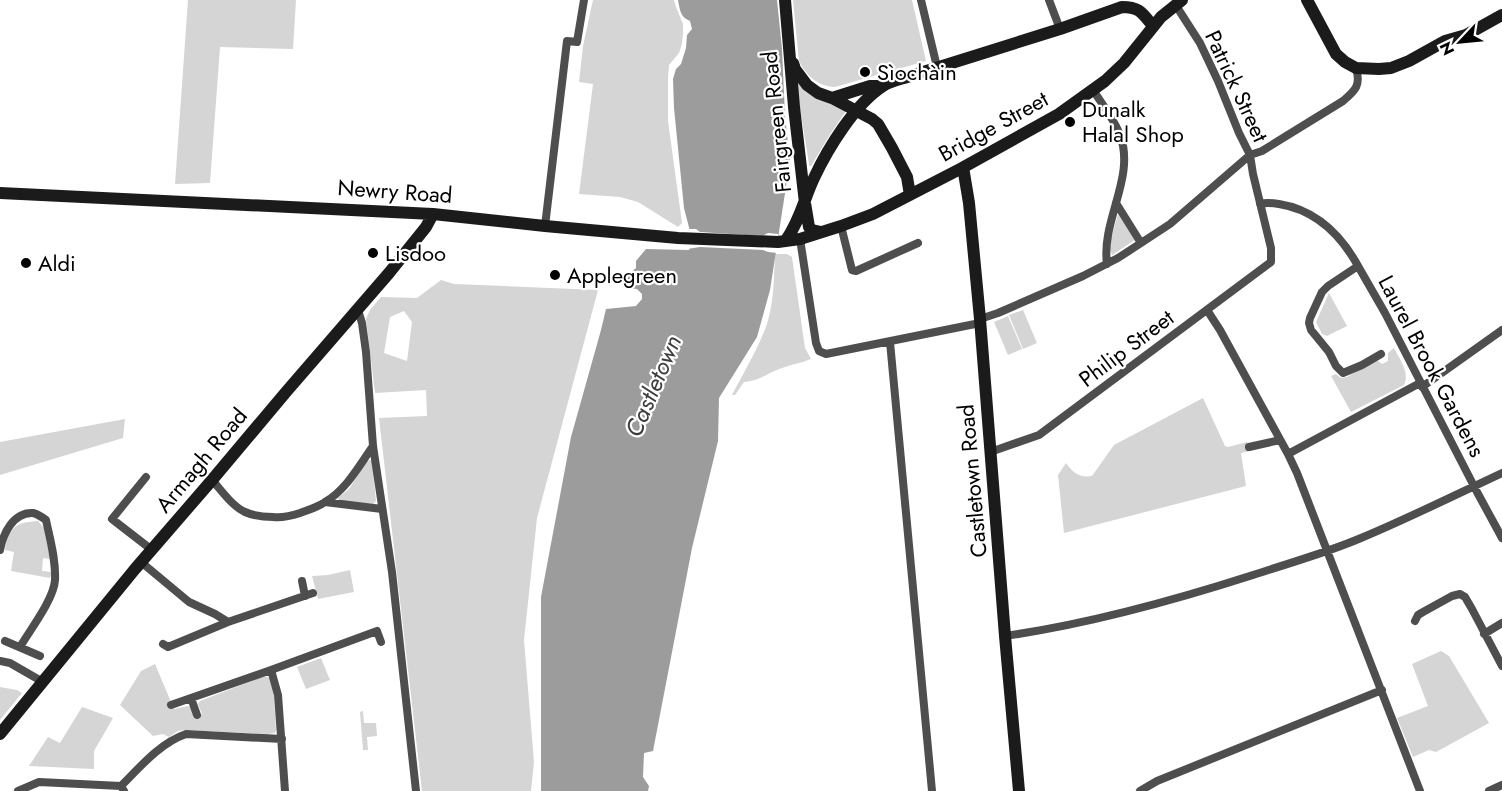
<svg xmlns="http://www.w3.org/2000/svg" width="1502" height="791" viewBox="0 0 1502 791" font-family="Jost,sans-serif">
<rect width="100%" height="100%" fill="#fff"/>
<path fill="#d5d5d5" fill-rule="evenodd" d="M188,0h108l-3,49 -73,-2 -10,136 -35,1z
M593,0h81l2,7 7,17v9l-1,11 -3,9 -10,12 -1,13v43l14,102 -4,4 -40,-25 -18,-5 -41,-3 14,-110 -14,-2 4,-36z
M793,0h119l14,61 -91,26c-18,-1 -28,-11 -36,-26z
M795,77l51,34 -17,25 -18,30h-2v-2z
M1118,214l17,26 -23,15 -3,-9z
M775,254h12l5,3 13,91 6,11c-9,4 -19,5 -29,9 -15,5 -20,12 -38,14l-9,13h-3c12,-23 26,-46 35,-71 7,-23 7,-46 8,-70z
M441,280l13,4 144,6 -61,228 -13,122 10,122 -3,29h-109l-43,-373 48,-2 -1,-26 -51,3 -9,-74 4,-9 11,-13 36,1zM404,311l8,11 -5,39 -23,-8 6,-36z
M1329,293l18,33 -20,10 -5,-2 -6,-12z
M1023,310l14,33 -14,6 -14,-34z
M1008,316l14,33 -14,6 -14,-33z
M1394,348c6,12 16,24 10,37l-53,27 -20,-36 5,-2 5,4 6,-1 29,-18 6,5 6,-3v-8z
M1203,398l22,48 3,1 19,-5 4,9 -10,2 5,33 -182,47 -6,-58 8,-12c7,10 14,15 26,13l22,-31z
M125,419l-2,19 -123,37v-33z
M370,460l2,1 4,40 -3,3 -34,-3 -1,-3 11,-9 18,-28z
M38,521l6,7 6,31 -7,-1 -1,13 10,1 -2,6 -39,-7 3,-19 -9,-2c3,-22 11,-28 33,-29z
M350,570l4,22 -36,7 -6,-23 16,-1z
M1441,651l8,5 40,67 -53,29 -7,-2 -16,7 -16,-39 31,-12 -16,-42z
M321,658l9,22 -24,9 -9,-22z
M155,664l19,45 14,-3 3,1 3,10 8,-3 -4,-10 2,-3 64,-25 6,2 3,4 3,48 -1,3 -7,1 -84,-4 -6,1 -9,6 -6,-3 -10,2 -33,-31 21,-34z
M0,687l17,3 5,3 -22,27z
M82,707l31,11 -19,33v18l-65,-3 19,-29 12,6z
M363,711l1,12h12l1,13 -10,1 1,13h-5l-3,-38z"/>
<path fill="#9c9c9c" d="M678,0h99l5,49 3,67 5,45 -20,129 -13,47 -38,61 -1,43 -26,107 -39,203 -9,2 -1,24 6,9 -1,5h-107v-194l30,-160 30,-107 5,-21 30,-3 6,-7v-5l-5,-5 -10,-1 -4,-6 5,-7 8,-7v-7l10,-12 43,1 3,-11 -8,-31 -10,-100 -1,-29 3,-10 5,-5 5,-16 1,-13 5,-6 -2,-8c-10,-4 -10,-11 -12,-21z"/>
<path fill="#fff" d="M687,229h9l4,3 62,4 6,-3 10,1v19l-10,-1 -5,-2 -63,-3 -13,2 -9,-1v-1h9l2,-8z"/>
<g fill="none" stroke-linecap="round" stroke-linejoin="round">
<path stroke="#4e4e4e" stroke-width="8" d="M921,0l16,67
M1049,0l11,29
M1093,90c9,14 21,29 27,45 16,42 -19,85 -13,129
M1116,203l25,40
M1260,204c7,-2 12,-1 19,0 37,6 62,31 79,62
M545,226l22,-185 10,1 7,-42
M841,226l11,44 4,1 62,-28
M800,239l16,104 3,8 7,3 154,-31
M358,310l4,13 4,29 7,94 19,126 24,219
M1207,310l13,20 68,124 9,19 123,318
M980,319l18,-6 85,-37 35,-18 52,-34 80,-69 12,-4 81,-50c13,-11 18,-16 13,-33
M890,342l42,449
M1381,354l-19,11 -19,8 -7,-7 -7,-14 -18,-22 -2,-7 1,-5 12,-26 6,-6 30,-20 27,47 92,179 25,46
M1422,387l80,-57
M1249,447l31,-7
M991,450h5l43,-15 232,-173v-14l-18,-74 -3,-19 -11,-22 -21,-52 -18,-38 -25,-39
M1288,454l132,-71
M146,477l-34,42 40,31
M212,480c10,11 20,26 33,32 9,4 19,5 28,5 9,1 18,-1 27,-4 8,-3 18,-6 25,-11 21,-12 34,-36 48,-56
M325,502l57,7
M0,550c3,-16 13,-38 33,-37 4,1 9,4 13,7 4,19 10,40 9,60 -1,19 -25,50 -35,67
M141,562l48,40 26,12 13,8 85,-29
M302,581l3,15
M1415,621l3,-6 5,-3 29,-16 8,-2 5,3 7,12 30,57
M1484,634l18,-11
M1005,636c84,-12 167,-35 248,-61 36,-12 73,-22 108,-37 48,-20 94,-43 141,-65
M5,641l35,15
M163,644l5,3 60,-25
M0,661l10,2 33,19
M191,698l6,17
M171,705l100,-35
M121,786c19,-19 39,-43 65,-52l96,5
M18,791l21,-9 82,4 3,5
M285,791l-7,-96 -7,-25 106,-39 4,11
M1140,791l17,-10 225,-91
M1489,791l13,-6"/>
<path stroke="#1b1b1b" stroke-width="12" d="M785,0l9,107 11,96 4,24 3,3 9,2
M1307,0l29,54 9,8 11,6 23,1 12,-1 18,-7 36,-20 21,-6 36,-20
M793,63l2,6 12,16 11,8 14,5 40,21 6,5 14,24 15,29 3,18
M832,98l38,-12h13
M962,168l2,5 5,30 11,116 25,317 14,155
M0,193l433,21 112,12 133,12 100,4 22,-3 41,-13 32,-12 89,-46 97,-54 46,-33 19,-18 37,-46 21,-17
M786,240c14,-19 18,-41 28,-62 14,-30 41,-74 69,-92 6,-4 14,-6 21,-8l156,-49 62,-22c18,0 20,6 31,19
M0,734l135,-165 77,-89 74,-88 103,-119 37,-46 7,-13"/>
</g>
<g fill="#000" stroke="#fff" stroke-width="2">
<circle cx="865" cy="72" r="6"/>
<circle cx="1070" cy="122" r="6"/>
<circle cx="373" cy="253" r="6"/>
<circle cx="26" cy="263" r="6"/>
<circle cx="555" cy="275" r="6"/>
</g>
<g text-anchor="middle" dominant-baseline="central" stroke-width="4.5" stroke-linejoin="round" paint-order="stroke">
<g font-size="22" fill="#000" stroke="#fff" text-anchor="start">
<text x="877" y="72">Sìochàin</text>
<text x="1082" y="109">Dunalk<tspan x="1082" dy="25">Halal Shop</tspan></text>
<text x="385" y="253">Lisdoo</text>
<text x="38" y="263">Aldi</text>
<text x="567" y="275">Applegreen</text>
</g>
<g font-size="22" fill="#000" stroke="#fff">
<text transform="translate(1237 86) rotate(65)">Patrick Street</text>
<text transform="translate(776 122) rotate(-96)">Fairgreen Road</text>
<text transform="translate(993 126) rotate(-29)">Bridge Street</text>
<text transform="translate(395 191) rotate(4)">Newry Road</text>
<text transform="translate(1126 348) rotate(-37)">Philip Street</text>
<text transform="translate(1432 366) rotate(62)">Laurel Brook Gardens</text>
<text transform="translate(201 460) rotate(-50)">Armagh Road</text>
<text transform="translate(972 481) rotate(-95)">Castletown Road</text>
</g>
<g font-size="24" font-style="italic" fill="#3d3d3d" stroke="#fff">
<text transform="translate(653 386) rotate(-67)">Castletown</text>
</g>
</g>
<g transform="translate(1460 42) rotate(244)" stroke="#ffffff" stroke-width="4.5" paint-order="stroke">
<path d="M0-4.5L10 22L0 15L-10 22Z" fill="#000000"/>
<text y="-9" font-size="16" font-weight="bold" text-anchor="middle" fill="#000000">N</text>
</g>
</svg>
